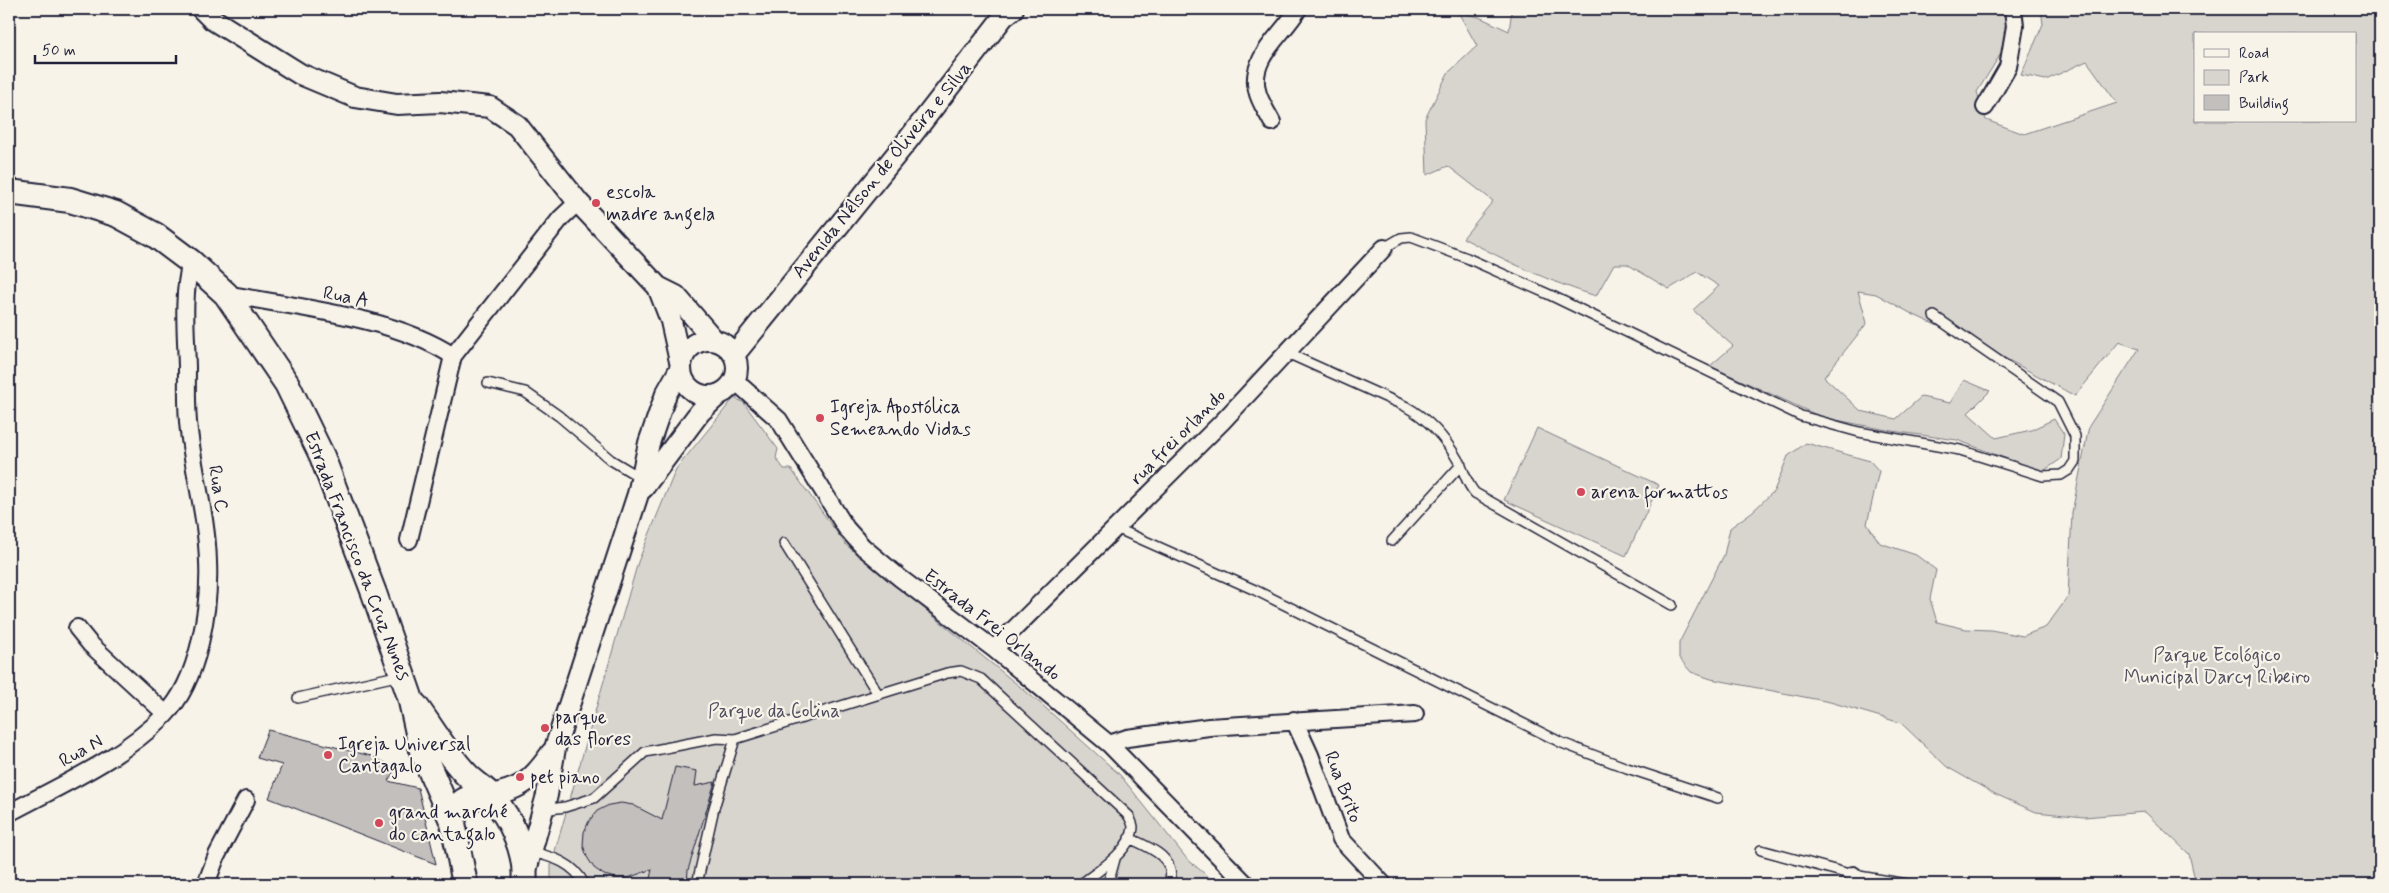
<svg xmlns="http://www.w3.org/2000/svg" width="2389" height="893" viewBox="0 0 2389 893" font-family="Mynerve,sans-serif">
<rect width="100%" height="100%" fill="#f7f3e8"/>
<filter id="ink" filterUnits="userSpaceOnUse"><feTurbulence type="fractalNoise" baseFrequency=".02" numOctaves="2"/><feDisplacementMap in="SourceGraphic" scale="10" xChannelSelector="R" yChannelSelector="G"/><feConvolveMatrix kernelMatrix="1 2 1 2 8 2 1 2 1" color-interpolation-filters="sRGB"/></filter>
<g filter="url(#ink)">
<path fill="#d8d5cf" stroke="#7d7c85" fill-rule="evenodd" d="M1512,9h492l11,22 -38,61 9,28 38,14 93,-31 -30,-42 -41,19 -25,-5 22,-51 -2,-15h339v875h-184l-7,-30 -44,-42 -61,5 -48,-5 -41,-18 -48,-27 -46,-44 -71,-21 -119,-23 -20,-7 -12,-14v-15l45,-88 6,-27 23,-17 21,-20 14,-35 18,-13 64,18 9,10 -12,53 13,19 36,12 20,15 -6,29 7,23 29,7 25,1 32,6 23,-9 22,-30 4,-84 17,-87 50,-77 -20,-7 -44,54 -83,-45 -80,-37 -36,-20 -18,-3 9,32 -43,54 37,34 35,8 25,-22 29,6 14,-23 26,11 -22,22 28,25 35,-8 23,-11 10,15 -3,25 -19,13 -85,-32 -65,-9 -71,-14 -111,-51 23,-20 -40,-36 26,-24 -22,-14 -28,17 -42,-25h-13l-18,32c-47,-14 -90,-35 -133,-58l30,-37 -45,-35 -21,9 -2,-56 23,-46 29,-27 -19,-34 21,5 30,14zM2195,34h160v87h-160z
M734,398l9,4 35,47 -2,9 8,11h7l55,76 194,158 80,72 67,84 30,25h-666v-19l87,-303 38,-93z
M1537,428l122,57 -33,71 -122,-56z"/>
<path fill="#c2bfbd" stroke="#22223b" d="M268,730l103,26 25,12 -8,13 30,7 18,76 -167,-66 13,-33 -25,-7z
M675,767l22,4 -2,15 20,-4 -27,88 -1,14h-38l3,-15 -24,9h-12l-12,-3 -10,-7 -7,-11 -4,-12 1,-13 5,-11 8,-10 12,-6 12,-2 12,2 29,15z"/>
<g fill="none" stroke-linecap="round" stroke-linejoin="round">
<defs>
<path id="service" d="M1384,248l17,-10 10,-1 56,21 83,37 251,121 58,16 101,18 83,26 18,-1 8,-5 6,-9v-25l-17,-34 -124,-86
M1287,353l118,53c22,12 41,33 54,56 6,11 7,21 16,31l197,112
M488,383l37,9 34,24 52,44 30,18
M1116,528l139,62 307,153 65,25 91,30
M1392,541l69,-76
M784,543l94,151
M298,698l103,-23
M543,810l22,-3 29,-9 51,-46 71,-14 19,1 212,-66 14,-2 20,8 148,137c1,3 4,8 4,11 -1,23 -36,45 -52,57
M1129,838c20,9 49,20 40,46
M1761,850l92,25 54,9
M532,852c21,5 42,11 52,32
M697,884l17,-76 21,-69
M1108,884l7,-25"/>
<path id="minor" d="M1985,107l23,-40 7,-41 -2,-17
M1272,122c-5,-10 -13,-21 -15,-32 -8,-33 27,-56 41,-81
M226,294c68,13 169,23 227,62l-44,184
M453,356l108,-138 17,-16
M734,380l45,40 67,108 17,19 37,31 94,71 115,95 137,140
M77,628l13,16 76,70
M994,649l229,-228 161,-173
M1294,720l16,35 31,84 42,45
M1109,744l18,-6 82,-11 206,-13
M9,813c54,-29 112,-54 156,-98 34,-34 45,-107 43,-153 -1,-44 -14,-88 -19,-131 -3,-21 -2,-43 -2,-64 -1,-35 -5,-71 4,-105
M1853,875l9,9
M206,884l11,-29 29,-55"/>
<path id="tertiary" d="M202,9l10,10 88,55 55,23 42,7 43,-2 50,5 27,18 61,77 80,85 13,34 10,45
M658,287l18,9 38,44
M681 368a28 28 0 1 1 56 0a28 28 0 1 1-56 0Z
M734,355l174,-215 96,-124 9,-7
M643,488l57,-76 18,-17
M491,795c32,-6 43,-17 61,-43
M525,874l22,-79 8,-47 83,-254 11,-51 17,-49 14,-25"/>
<path id="secondary" d="M9,192l61,8 46,14 39,21 36,27 35,32 61,90 35,72 52,137 36,104 12,54 31,72 12,61
M415,705c17,23 31,48 50,68 8,9 19,15 26,23 20,22 37,58 33,88
M453,823c5,-26 13,-25 38,-28"/>
</defs>
<use href="#service" stroke="#22223b" stroke-width="12"/>
<use href="#minor" stroke="#22223b" stroke-width="20"/>
<use href="#tertiary" stroke="#22223b" stroke-width="24"/>
<use href="#secondary" stroke="#22223b" stroke-width="28"/>
<use href="#service" stroke="#f7f3e8" stroke-width="9"/>
<use href="#minor" stroke="#f7f3e8" stroke-width="16"/>
<use href="#tertiary" stroke="#f7f3e8" stroke-width="20"/>
<use href="#secondary" stroke="#f7f3e8" stroke-width="24"/>
</g>
</g>
<g fill="#d1495b" stroke="#f7f3e8" stroke-width="2">
<circle cx="596" cy="203" r="5"/>
<circle cx="820" cy="418" r="5"/>
<circle cx="1581" cy="492" r="5"/>
<circle cx="545" cy="728" r="5"/>
<circle cx="328" cy="755" r="5"/>
<circle cx="520" cy="777" r="5"/>
<circle cx="379" cy="823" r="5"/>
</g>
<g text-anchor="middle" dominant-baseline="central" stroke-width="4.5" stroke-linejoin="round" paint-order="stroke">
<g font-size="19" fill="#22223b" stroke="#f7f3e8">
<text transform="translate(882 170) rotate(-51)">Avenida Nélson de Oliveira e Silva</text>
<text transform="translate(346 297) rotate(11)">Rua A</text>
<text transform="translate(1178 437) rotate(-45)">rua frei orlando</text>
<text transform="translate(218 489) rotate(81)">Rua C</text>
<text transform="translate(357 556) rotate(69)">Estrada Francisco da Cruz Nunes</text>
<text transform="translate(992 625) rotate(38)">Estrada Frei Orlando</text>
<text transform="translate(81 751) rotate(-30)">Rua N</text>
<text transform="translate(1343 787) rotate(69)">Rua Brito</text>
</g>
<g font-size="19" fill="#22223b" stroke="#f7f3e8" text-anchor="start">
<text x="606" y="192">escola<tspan x="606" dy="22">madre angela</tspan></text>
<text x="830" y="407">Igreja Apostólica<tspan x="830" dy="22">Semeando Vidas</tspan></text>
<text x="1591" y="492">arena formattos</text>
<text x="555" y="717">parque<tspan x="555" dy="22">das flores</tspan></text>
<text x="338" y="744">Igreja Universal<tspan x="338" dy="22">Cantagalo</tspan></text>
<text x="530" y="777">pet piano</text>
<text x="389" y="812">grand marché<tspan x="389" dy="22">do cantagalo</tspan></text>
</g>
<g font-size="19" fill="#504f60" stroke="#f7f3e8">
<text x="2217" y="655">Parque Ecológico<tspan x="2217" dy="22">Municipal Darcy Ribeiro</tspan></text>
<text x="774" y="711">Parque da Colina</text>
</g>
</g>
<rect width="2389" height="893" fill="none" stroke="#f7f3e8" stroke-width="30"/>
<rect x="15" y="15" width="2359" height="863" fill="none" stroke="#22223b" stroke-width="2" filter="url(#ink)"/>
<rect x="2194" y="32" width="162" height="90" fill="#f7f3e8" stroke="#a29fa3"/>
<rect x="2204" y="49" width="25" height="8" fill="#f7f3e8" stroke="#a29fa3"/>
<text x="2239" y="58" font-size="15" fill="#22223b">Road</text>
<rect x="2204" y="70" width="25" height="15" fill="#d8d5cf" stroke="#a29fa3"/>
<text x="2239" y="82" font-size="15" fill="#22223b">Park</text>
<rect x="2204" y="95" width="25" height="15" fill="#c2bfbd" stroke="#a29fa3"/>
<text x="2239" y="108" font-size="15" fill="#22223b">Building</text>
<path d="M35 55v8h141v-8" fill="none" stroke="#22223b" stroke-width="2.5"/>
<text x="42" y="55" font-size="15" fill="#22223b" stroke="#f7f3e8" stroke-width="4" paint-order="stroke">50 m</text>
</svg>
